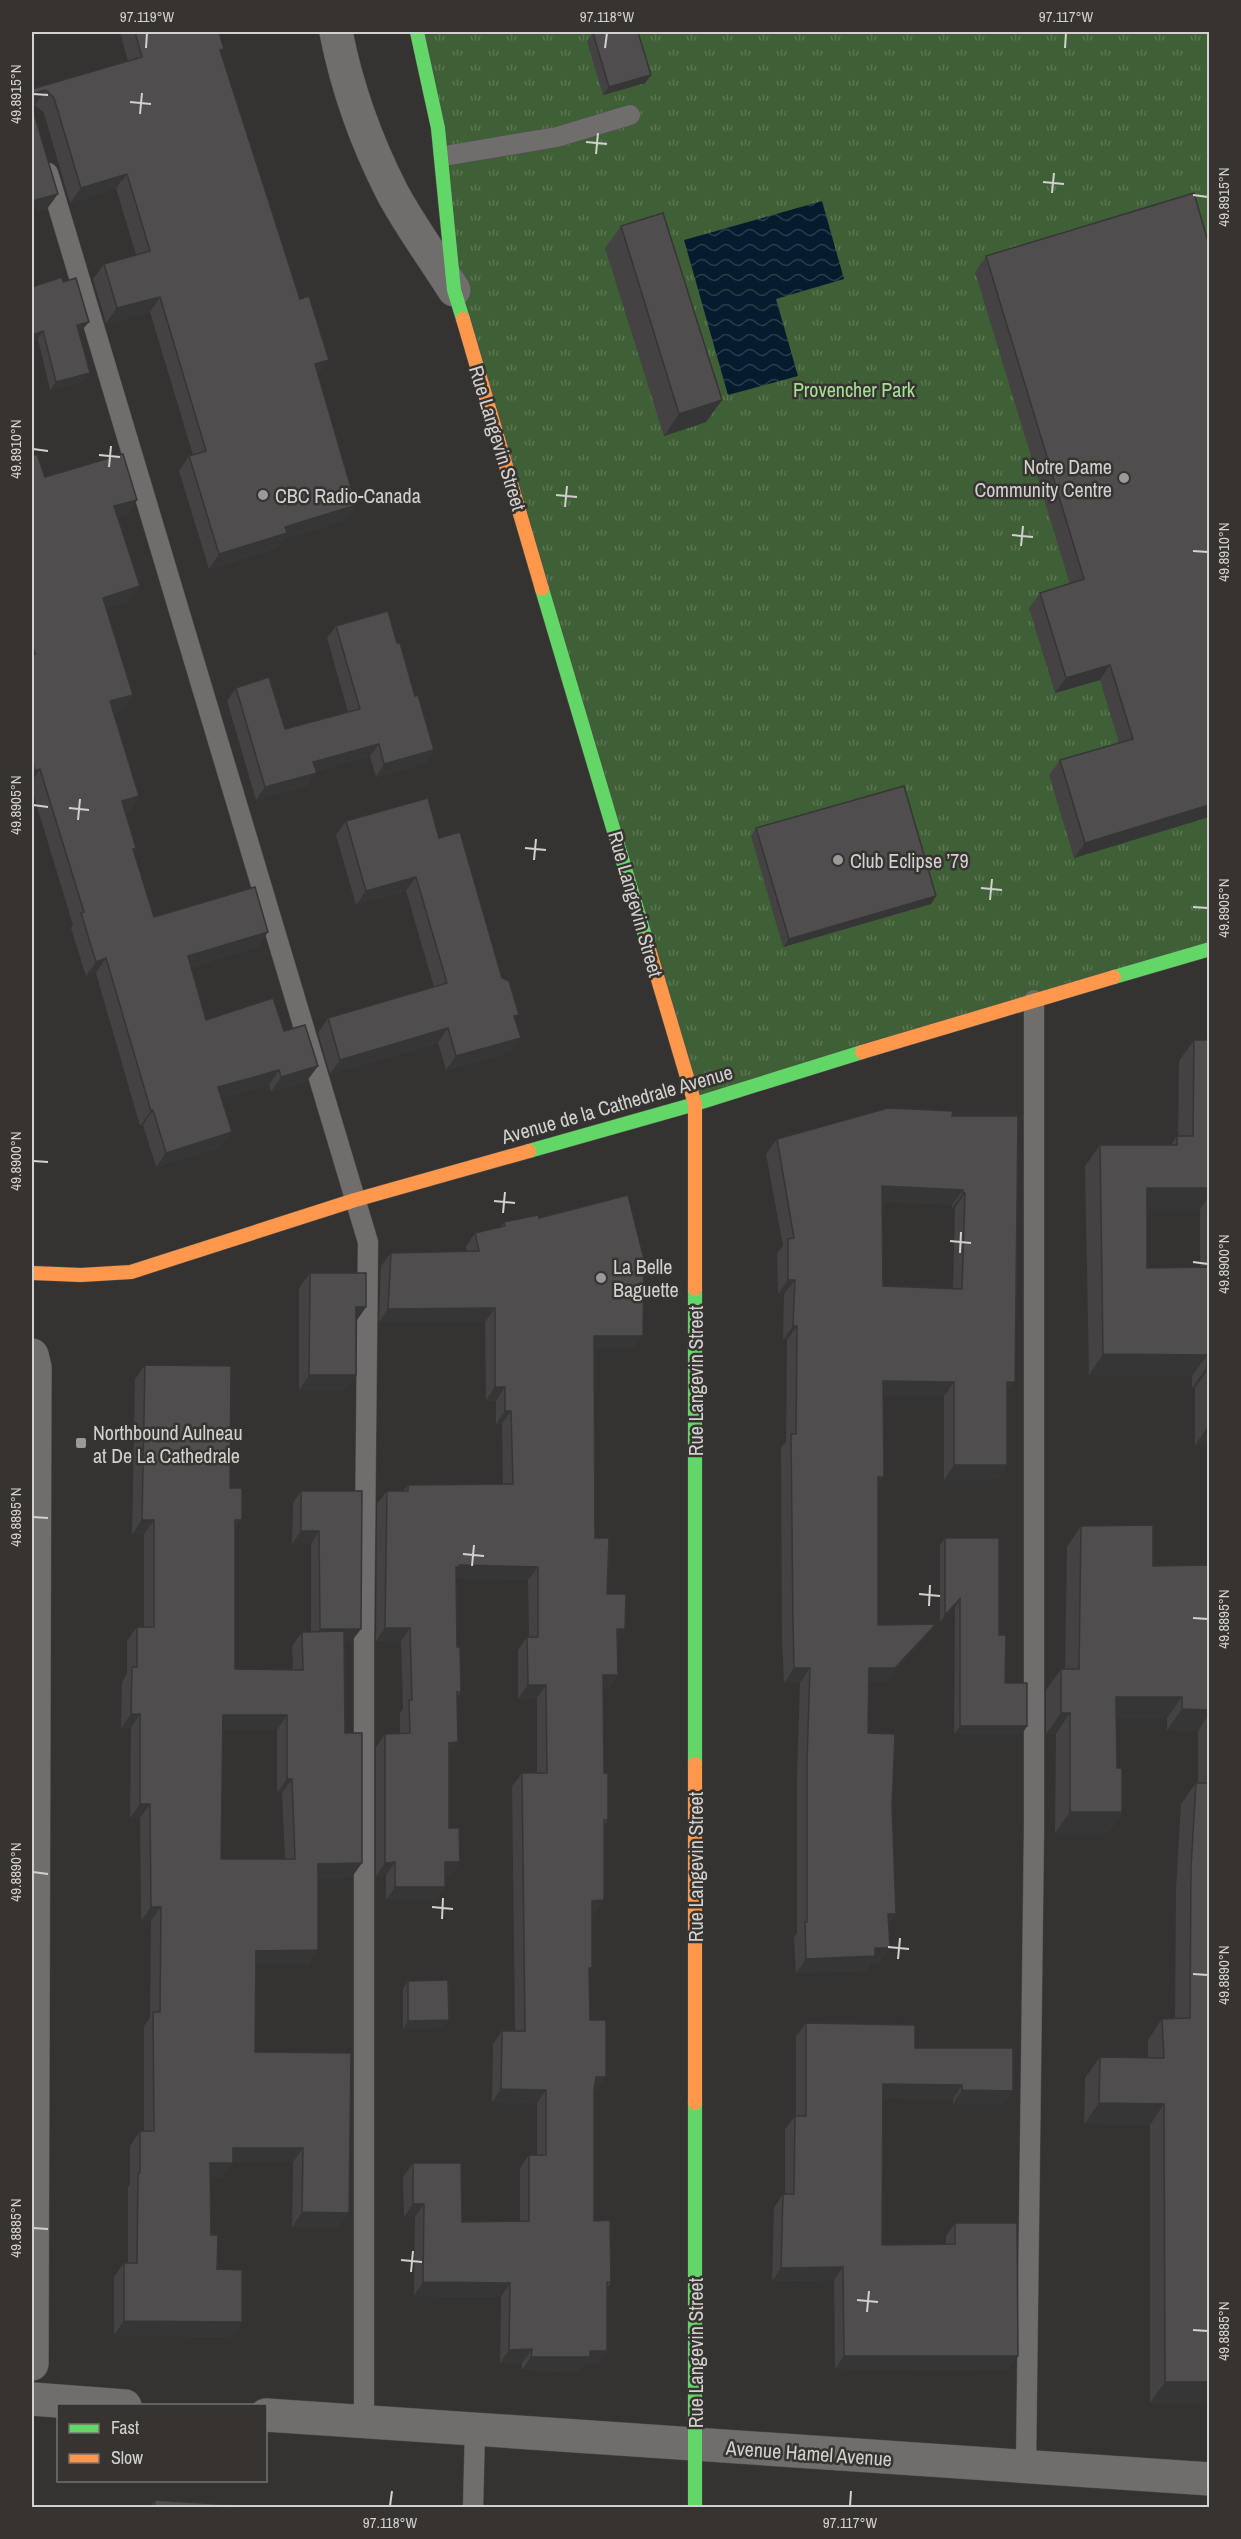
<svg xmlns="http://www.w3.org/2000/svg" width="1241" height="2539" viewBox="0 0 1241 2539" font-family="'Archivo Narrow',sans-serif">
<defs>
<pattern id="park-tufts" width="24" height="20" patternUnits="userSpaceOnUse" patternTransform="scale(1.5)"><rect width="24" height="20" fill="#3f6037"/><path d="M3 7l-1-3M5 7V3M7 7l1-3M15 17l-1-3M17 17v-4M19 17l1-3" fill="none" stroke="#5a7653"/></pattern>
<pattern id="water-waves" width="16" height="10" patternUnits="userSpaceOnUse" patternTransform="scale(1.5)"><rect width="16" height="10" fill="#051c2f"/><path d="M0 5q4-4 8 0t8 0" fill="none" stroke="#293c4c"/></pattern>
</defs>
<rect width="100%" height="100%" fill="#353331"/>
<path fill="url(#park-tufts)" d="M417,32h792v917l-514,155 -241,-814z"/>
<path fill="url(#water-waves)" d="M822,201l22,78 -68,20 22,77 -70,19 -44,-155z"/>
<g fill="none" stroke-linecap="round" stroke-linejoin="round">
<defs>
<path id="lane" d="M444,156l113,-19 73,-22
M48,173l320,1069 -4,397v783
M1026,2467l8,-638v-829
M473,2508l2,-78"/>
<path id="street" d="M336,32c11,56 30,109 56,160 18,34 42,66 62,98
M32,1355l3,12 -3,997
M32,2399l93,7
M266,2415l944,64"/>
<path id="fast" d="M417,32l21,96 16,162 9,29
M542,589l104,350
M1114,977l96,-28
M529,1151l166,-47 167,-52
M695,1289v475
M695,2103v405"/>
<path id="slow" d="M463,319l79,270
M646,939l49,165v185
M862,1052l252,-75
M32,1273l49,2 50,-3 224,-72 174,-49
M695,1764v339"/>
</defs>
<use href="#lane" stroke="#504f4d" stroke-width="21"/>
<use href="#street" stroke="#504f4d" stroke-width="34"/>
<use href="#fast" stroke="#504f4d" stroke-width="15"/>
<use href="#slow" stroke="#504f4d" stroke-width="15"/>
<use href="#lane" stroke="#6f6e6c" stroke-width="20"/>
<use href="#street" stroke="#6f6e6c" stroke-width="33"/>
<use href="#fast" stroke="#63d668" stroke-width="14"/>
<use href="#slow" stroke="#ff974d" stroke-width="14"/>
</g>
<path fill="#444242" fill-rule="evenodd" d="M120,32h99l2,21 97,322 28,145 -63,19 -6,9 -68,21 -30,-98 10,-15 4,-1 -43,-143 -44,11 -13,-44 11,-15 32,-9 -20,-67 -46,15 -26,-90 -9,-8h-3v-16l96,-28z
M593,33l58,42 -6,8 -42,12 -16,-54z
M621,226l101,174 -16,22 -42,14 -59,-188z
M986,256l223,561 -135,41 -25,-83 11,-15 59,-17 -19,-63 -45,13 -26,-85 11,-15 30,-9 -95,-312z
M32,287l51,42 -4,2 11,42 -6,8 -34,9 -12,-51 -6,2z
M32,456l13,21 92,23 -11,15 -8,2 22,69 -11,15 -23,7 17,102 -9,3 25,83 -10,15 -4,1 11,36 -2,3 20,66 104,30 -67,20 15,53 78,11 23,50 -36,11 -2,-7 -48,13 11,34 -11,15 -65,20 -13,-42 -3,1 -44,-153 -10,3 -15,-48 2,-3 -41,-135z
M336,626l61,17 37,107 -9,13 -49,14 -6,-21 -54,15 -8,14 -52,15 -29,-99 9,-13 49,41 63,-17 -21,-74z
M346,821l93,17 63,140 13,42 -4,32 -65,18 -8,-27 -108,31 -12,-41 10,-15 106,-31 -28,-96 -50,14 -20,-70z
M756,828l180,68 -5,8 -148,43 -32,-111z
M1194,1040h15v405h-14v-57h-3v-12l-103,-1 -4,-209 15,-21h71l6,-9h1l1,-75zM1147,1209h53v58l-53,1z
M952,1116l55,277v72l-10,14 -53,1v-84h-61l-5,90v139l47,13 -40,44h-16l-1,51 24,73 4,108 -7,10 -9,38 -9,1 -6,8 -69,2 -2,-36 3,-4v-157l3,-93h-16l-2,-45 -1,-190 5,-6 1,-102h-4l1,-46h-6l-1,-41 6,-7 -17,-92 11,-15zM883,1201l69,4v3h3l-2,81 -70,-3z
M539,1218l94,131h-39l1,189 12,56 18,35 -7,11v35l-9,13h-5v85l4,47 -4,5 -9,89h-3l-3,57 1,49 16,57 -10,13h-2v131l17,61 -4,7 -9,75h-13l-5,7 -58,-1v-7h-22l1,-66 -87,-1 1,-79h-11l-1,-40 10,-14 49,59 58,-1v-53l9,-13h8v-52l-45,-1 1,-58 9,-13h13l-3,-245 10,-13h15v-75l-19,1v-49l9,-13h2l-1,-57 -72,-2 1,69 4,45 -4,6 -8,57v73l11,34 -9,13h-6v12l-9,13h-50v-25l-10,1v-129l9,-13 15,-1v-20l3,-4 -2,-68h-25l1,-137 10,-13h16l5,-6 95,-1 -1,-60h-6v-23l-10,-1 -1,-78h-106l2,-56 10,-13 76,-1 -1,-6 9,-13 26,-6 3,-5z
M310,1273l56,34 -10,14v54l-11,15h-46v-102z
M145,1365l85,123 5,42v139h58l-1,-23 10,-14h9v-88h-19l1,-41 8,-12h61l-10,150h-8l1,92 7,144 -34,1v72l-10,15h-52l-1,87 96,1 -12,174h-47l1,-65h-60l-10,15h-13l1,58 21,102 -118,-2v-58l10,-14h4v-76l2,-3v-38l10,-15h4v-105l6,-8 1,-97h-10l-1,-103h-10l1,-90h-10l1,-46 5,-8v-33l10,-14h7v-93h-12l3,-155zM223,1729l54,1v63h5l3,66h-64z
M1081,1526l72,40 56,-1v838h-59v-278l-66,-1 1,-46 15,-21h48v-17l14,-21h13l1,-130 5,-85 15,-21h2v-52l-31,-1v-12h-51l1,50 5,44 -14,21h-53l1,-99h-10v-44l15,-21h4l2,-122z
M945,1538l54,97 6,48 22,43 -5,8h-68l1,-127 -15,15v-77z
M408,1981l36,47 -41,1v-40z
M806,2023l109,25 89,56h-51v-5l-70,-1 -1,147 64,-1v-8l9,-13 63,133 -10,14 -173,-1 -1,-89 -62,1 2,-73 9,-14h2v-65l10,-13h1v-79z
M155,2500l78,8h-84z"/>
<path fill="#373636" d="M651,75l-6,8 -42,12 6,-8z
M46,90l-11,15h-3v-9l2,-3z
M127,174l-11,14 -46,15 11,-15z
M58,194l-11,15 -15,4v-12z
M160,297l-10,15 -44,11 11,-15z
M89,322l-6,7 -11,3 5,-7z
M43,331l-5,8 -6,2v-4l1,-2z
M329,360l-11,15 -3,-11z
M90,373l-6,8 -34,9 6,-8z
M722,400l-16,22 -42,14 15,-22z
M137,500l-11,15 -22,6 10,-15z
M356,505l-10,15 -63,19 -6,9 -68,21 10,-15 66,-27z
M140,586l-11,15 -36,12 10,-15z
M1110,665l-10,15 -45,13 11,-15z
M133,695l-10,15 -23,6 10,-15z
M379,744l-9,12 -65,18 8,-12z
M434,750l-9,13 -49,14 8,-13z
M40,769l-8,12v-6l3,-4z
M317,773l-9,12 -52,15 9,-13z
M139,796l-10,15 -18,5 11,-15z
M1209,805v12l-135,41 11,-15z
M416,877l-10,14 -50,14 10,-14z
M936,896l-5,8 -148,43 6,-8z
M268,932l-10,15 -80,24 10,-15z
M106,958l-10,15 -10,3 10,-14z
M448,1028l-10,15 -108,31 10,-14z
M521,1038l-10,14 -65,18 10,-14z
M318,1066l-11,15 -36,11 10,-15z
M279,1070l-10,15 -62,17 11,-15z
M153,1110l-10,15 -3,1 11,-15z
M232,1132l-11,15 -65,20 10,-14z
M882,1186l81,4 -11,15 -80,-5z
M1147,1188h62v8l-9,13h-67z
M963,1193h2l-10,15h-3z
M788,1280h7l-11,14h-6z
M356,1307h10l-11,16z
M495,1308l-10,14h-106l9,-13z
M793,1326h4l-10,14h-4z
M594,1336h49l-10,13h-48z
M1103,1354l104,1 -15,21 -103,-1z
M1207,1367l2,1 -14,20h-3z
M309,1375h47l-11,15h-46z
M883,1381l71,1 -10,14h-71z
M1007,1382h8l-11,15z
M495,1387h10l-9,14 -10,-1z
M505,1411h6l-9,13h-6z
M1209,1425v20h-14z
M954,1465h53l-10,14 -53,1z
M878,1477h6l-10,14z
M142,1520h12l-10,14h-12z
M235,1520h7l-10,14z
M301,1531h18l-8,13h-19z
M459,1565l79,2 -10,13 -76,-2 4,-11z
M960,1599l-5,8 -15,15 5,-7z
M936,1624l-11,14 -40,44h-26l10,-14z
M385,1628h25l-9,13h-25z
M320,1629h41l-9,12h-41z
M617,1629h8l-9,13z
M794,1668h16l-10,15h-16z
M603,1675h15l-9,13h-15z
M528,1685h18l-9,13 -19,1z
M1116,1697h66l-15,21h-65z
M1182,1709l27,1v4l-11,17 -31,-1z
M1061,1713h9l-14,21h-10z
M131,1714h9l-9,14h-10z
M223,1715h64l-10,15 -64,-1z
M960,1726h67l-5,8h-68z
M458,1742l-10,14 1,-13z
M287,1779h5l-10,14h-5z
M140,1804h10l-10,14h-10z
M1070,1812h52l-14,21h-53z
M395,1862l-9,13 -10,1 9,-13z
M445,1862h15l-9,13h-15z
M362,1863l-10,14 -44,2 10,-15z
M395,1887h50l-9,13h-50z
M604,1900l-9,14h-12l9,-13z
M151,1907h10l-10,14h-10z
M888,1914h8l-10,14z
M875,1948h15l-10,14 -9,1 -6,8 -69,2 10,-14z
M318,1950l-10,15h-62l10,-14z
M449,2020l-5,8 -41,1 5,-8z
M596,2077h10l-10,13h-9z
M883,2084l79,1 -9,14 -79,-1z
M501,2089l45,1 -9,13 -45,-1z
M962,2090l51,1 -9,13h-51z
M1099,2103l65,1 -14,21 -66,-1z
M233,2148h70l-10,14h-70z
M210,2163h23l-10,14h-23z
M413,2204h11l-9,13h-11z
M302,2212l47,1 -10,14h-47z
M843,2267l-9,13 -62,1 9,-13z
M423,2282l87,1 -9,14 -87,-1z
M124,2321l118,1 -10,15 -118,-2z
M532,2349l-10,14h-22l9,-13z
M590,2351h17l-9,13h-13l-5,7 -58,-1 9,-13z
M844,2356h174l-10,14 -173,-1z
M1165,2382h44v21h-59z"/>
<path fill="#4f4d4d" stroke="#373636" stroke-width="1.5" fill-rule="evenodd" d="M135,32h84l5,17 -4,1 80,249 9,-3 20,64 -14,4 41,141 -71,22 2,6 -68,21 -30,-98 17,-5 -46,-154 -43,11 -13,-44 46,-13 -23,-77 -46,14 -27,-90 -8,-8 -12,3 -2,8v-12l110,-32z
M596,32h42l13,43 -42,12 -16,-54z
M32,107l26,87 -26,7z
M1194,193l15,52v560l-124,38 -25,-83 73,-21 -23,-74 -44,13 -26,-85 44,-14 -98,-323z
M663,213l59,187 -43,14 -58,-188z
M62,277l1,5 13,-4 13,44 -12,3 13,48 -34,9 -13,-51 -10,4 -1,-7v-41z
M37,454l8,23 78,-23 14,46 -23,6 26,80 -37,12 30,97 -23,6 29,95 -17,5 14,47 -3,1 21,68 101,-30 13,45 -80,24 18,64 67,-22 11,33 21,-6 13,41 -37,11 -2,-7 -61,17 14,45 -66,21 -13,-43 -2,1 -45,-153 -10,4 -15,-49 3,-1 -44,-143 -5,2 -3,-11v-105l3,-1 -3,-10v-188z
M388,611l9,32h3l15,53 3,-1 16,55 -50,14 -5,-20 -66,18 4,11 -52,14 -29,-99 33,-11 16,52 75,-20 -24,-83z
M904,786l32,110 -147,43 -33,-111z
M428,798l11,40 21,-6 42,146 7,3 10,34 -5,1 7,22 -65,18 -8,-28 -108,32 -12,-42 119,-35 -31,-106 -50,14 -20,-70z
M1194,1040h15v148h-62v80l62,-1v100h-2v-12l-104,-1 -3,-209h77v-9h16z
M888,1108l65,3 -1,5h66l-3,266h-8v83h-53v-83l-71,-1 1,96h-6v148l58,-1 -41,44h-26l-1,65 27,1 -3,72 4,108h-8l2,34h-15v8l-69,3 -1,-37h2v-161l3,-93h-16l-1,-45 -2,-189h5l1,-108h-4l2,-46h-7v-41l6,-1 -17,-99zM882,1186l81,4v3h2l-3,96 -79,-3z
M628,1195l16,64 -1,77h-49l1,202h14l-2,56h19l-1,35h-8l1,46h-15l1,98h4v47h-4v80l-12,1v67h-3l1,52h16v57h-10l-2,13v131l16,-1 1,62h-4v69h-17v6h-59l1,-8 -23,1 1,-67 -87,-1 1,-78h-11v-41h48l1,59 67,-1v-66h17v-65l-45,-1 1,-58h23l-3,-258h25l-1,-88h-18l-1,-48h11v-70l-79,-2v2h-3l1,80h3l1,45h-4l1,50 -9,1v85h10l1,34h-15v25h-50v-25l-10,1v-129l25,-1 -1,-33h3l-2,-72h-25l2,-137h21v-6l105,-1 -2,-73h-6v-24h-10v-79l-107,1 3,-56 88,-2 -4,-18 30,-7 -1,-4 34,-7 1,3z
M310,1273h56v34h-10v68h-47z
M145,1365l86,1 -1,122h12v32h-7v149l68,1 -1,-38 42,-1 1,102h17v130l-44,1v86l-62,1 -1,101 96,1 -2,160 -47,-1 1,-64h-70v15h-23l1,72h7l-1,34 25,1v52l-118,-1v-58h13l1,-90h2v-42h14l-1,-119h7l1,-105h-10l-1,-103h-10v-90h-9l1,-47h5v-40h17v-107h-12zM223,1715h64v64h5l3,80h-74z
M301,1491h61l-1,138h-41l-1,-98h-18z
M1153,1525v41l56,-1v145l-27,-1v-12h-66l1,71h5v44h-52v-99h-9v-44h18l2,-143z
M945,1538h54v97h7l-1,48h22v43h-67v-127l-15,16z
M1196,1783h13v599h-44l-1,-278 -65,-1 1,-46 64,1 -2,-39 28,-1 1,-150z
M448,1980l1,40 -41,1v-40z
M806,2023l109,2v23h98v43l-51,-1v-5l-79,-1 -1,161 73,-1v-21h62l1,133h-174l-1,-89 -62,1 2,-74h11l1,-78h11z
M155,2500l78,5v3h-79z"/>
<path fill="none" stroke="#d3d1cf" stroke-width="2" d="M146,48l1,-15M605,48l2,-15M1065,48l1,-15M33,94l15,1M130,102l21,2M140,114l2,-21M586,142l21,2M596,154l2,-21M1043,182l21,2M1052,193l2,-20M1193,195l15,2M33,449l15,2M99,455l21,2M109,467l2,-21M556,495l21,2M565,507l2,-21M1012,535l21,2M1021,546l2,-20M1193,551l15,1M33,805l15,2M69,808l20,2M78,820l2,-21M525,848l21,2M534,860l2,-21M981,888l21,2M990,900l2,-21M1193,907l15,1M33,1161l15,1M494,1201l21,2M503,1213l2,-21M950,1241l21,2M960,1253l1,-21M1193,1262l15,2M33,1517l15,1M463,1554l21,2M472,1566l2,-21M919,1594l21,2M929,1606l1,-21M1193,1618l15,1M33,1872l15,2M432,1907l21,2M442,1919l1,-21M888,1947l21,2M898,1959l2,-21M1193,1974l15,1M33,2228l15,1M401,2260l21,2M411,2272l2,-21M857,2300l21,2M867,2312l2,-21M1193,2330l15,1M390,2506l2,-15M850,2506l1,-15"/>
<g fill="#9c9a98" stroke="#363330" stroke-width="2">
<circle cx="1124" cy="478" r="6"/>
<circle cx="263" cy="495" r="6"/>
<circle cx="838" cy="860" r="6"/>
<circle cx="601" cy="1278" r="6"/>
<rect x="75" y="1437" width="12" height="12" rx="3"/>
</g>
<g text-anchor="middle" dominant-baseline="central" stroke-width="5" stroke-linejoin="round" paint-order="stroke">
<g font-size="20" fill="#a5e195" stroke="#363330">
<text x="854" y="389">Provencher Park</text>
</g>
<g font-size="20" fill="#d3d1cf" stroke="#363330">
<text transform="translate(498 438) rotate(73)">Rue Langevin Street</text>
<text transform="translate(636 904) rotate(74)">Rue Langevin Street</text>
<text transform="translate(617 1104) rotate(-16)">Avenue de la Cathedrale Avenue</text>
<text transform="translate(695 1381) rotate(-90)">Rue Langevin Street</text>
<text transform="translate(695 1867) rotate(-90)">Rue Langevin Street</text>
<text transform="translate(695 2353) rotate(-90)">Rue Langevin Street</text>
<text transform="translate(809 2453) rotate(4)">Avenue Hamel Avenue</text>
</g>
<g font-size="20" fill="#d3d1cf" stroke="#363330" text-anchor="start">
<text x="1112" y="466" text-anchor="end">Notre Dame<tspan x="1112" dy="23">Community Centre</tspan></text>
<text x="275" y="495">CBC Radio-Canada</text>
<text x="850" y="860">Club Eclipse ’79</text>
<text x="613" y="1266">La Belle<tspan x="613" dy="23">Baguette</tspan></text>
<text x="93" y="1432">Northbound Aulneau<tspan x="93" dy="23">at De La Cathedrale</tspan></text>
</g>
</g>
<rect width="1241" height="2539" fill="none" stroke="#363330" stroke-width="66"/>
<rect x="57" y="2404" width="210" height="78" fill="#363330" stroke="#757270" stroke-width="1.5"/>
<rect x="69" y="2424" width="30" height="9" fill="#63d668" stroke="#757270" stroke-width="1.5"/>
<text x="111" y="2434" font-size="18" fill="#d3d1cf">Fast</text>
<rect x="69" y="2454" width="30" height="9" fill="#ff974d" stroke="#757270" stroke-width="1.5"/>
<text x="111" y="2464" font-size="18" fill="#d3d1cf">Slow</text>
<rect x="33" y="33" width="1175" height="2473" fill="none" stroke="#d3d1cf" stroke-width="2"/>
<g font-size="15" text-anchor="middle" fill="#d3d1cf">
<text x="147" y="22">97.119°W</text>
<text x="607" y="22">97.118°W</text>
<text x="1066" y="22">97.117°W</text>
<text transform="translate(16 94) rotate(-90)" y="5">49.8915°N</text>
<text transform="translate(1224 197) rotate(-90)" y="5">49.8915°N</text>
<text transform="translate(16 449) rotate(-90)" y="5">49.8910°N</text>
<text transform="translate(1224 552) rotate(-90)" y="5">49.8910°N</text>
<text transform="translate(16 805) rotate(-90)" y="5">49.8905°N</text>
<text transform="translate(1224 908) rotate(-90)" y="5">49.8905°N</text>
<text transform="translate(16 1161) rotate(-90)" y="5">49.8900°N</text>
<text transform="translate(1224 1264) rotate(-90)" y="5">49.8900°N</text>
<text transform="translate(16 1517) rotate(-90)" y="5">49.8895°N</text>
<text transform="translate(1224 1619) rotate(-90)" y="5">49.8895°N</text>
<text transform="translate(16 1872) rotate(-90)" y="5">49.8890°N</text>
<text transform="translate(1224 1975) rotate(-90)" y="5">49.8890°N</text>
<text transform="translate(16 2228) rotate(-90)" y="5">49.8885°N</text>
<text transform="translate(1224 2331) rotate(-90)" y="5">49.8885°N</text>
<text x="390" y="2528">97.118°W</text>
<text x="850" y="2528">97.117°W</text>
</g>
</svg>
